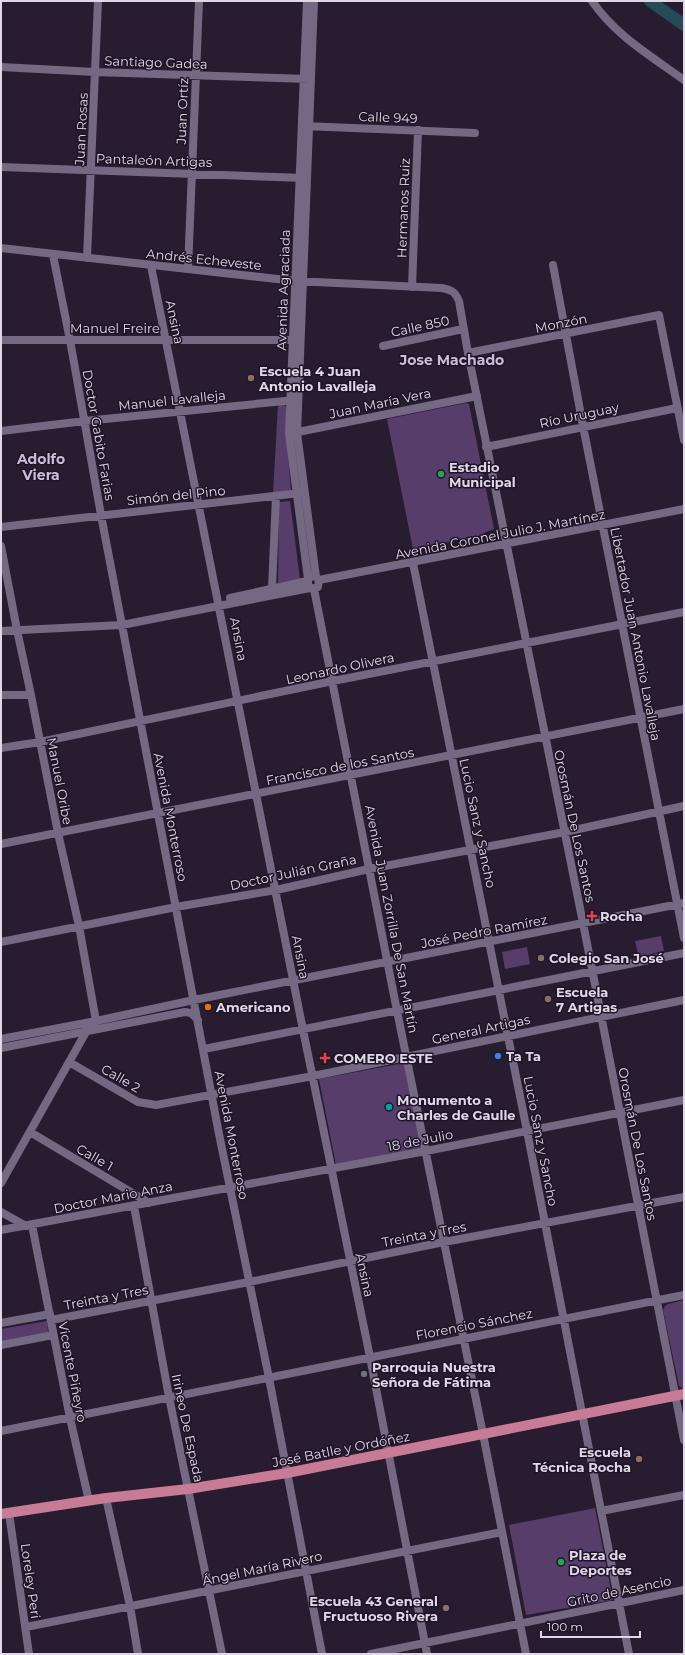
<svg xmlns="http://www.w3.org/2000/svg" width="685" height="1655" viewBox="0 0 685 1655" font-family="Montserrat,sans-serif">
<rect width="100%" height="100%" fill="#281c31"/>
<path fill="#563d6a" d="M466,403l3,1 25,125 -10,4 1,2 -72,14 -26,-130z
M284,404l2,3v24l5,59 -18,3 5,-88z
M290,501l10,78 -22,4 1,-81z
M661,936l3,15 -25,6 -4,-16z
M527,947l3,17 -25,5 -3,-17z
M404,1063l18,86 -86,16 -17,-86z
M684,1300v89h-1l-4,-3 -16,-76 2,-4 3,-2z
M47,1321l1,11 -47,9v-12z
M595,1508l18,92 -87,15 -17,-90z"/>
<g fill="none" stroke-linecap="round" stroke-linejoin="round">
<path stroke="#244b56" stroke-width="12" d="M650,1l34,24"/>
<path stroke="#756882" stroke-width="8" d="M307,1l-18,433 19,145
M314,1l-17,432 19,144 3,3 -1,7c-5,2 -7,2 -10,-2v-6l4,-3 4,1
M592,1c23,34 59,55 92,79
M1,67l94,5 214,7
M304,126l171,7
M1,167l303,11
M1,248l294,33 147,7c10,2 13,4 17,13l9,52 115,570 101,517
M53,255l17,85 31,175 118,619 50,244 53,276
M87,258l11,-257
M553,265l30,161 101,512
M151,266l152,764 67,327 57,297
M188,269l11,-268
M412,287l6,-157
M1,340h297
M383,346l80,-17
M468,353l191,-38 25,125
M1,431l84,-10 210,-21
M293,433l184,-37
M486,447l191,-39
M1,527l299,-34
M1,546l16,84 14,65 27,138 21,93 17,95 -10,11 -85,151
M413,563l114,568 102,523
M319,580l365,-71
M272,589l4,-93
M314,589l83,422 86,423 43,220
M230,598l77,-17
M1,631l121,-6 188,-37
M1,695h30
M1,748l39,-6 293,-61 351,-69
M1,844l683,-135
M1,942l175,-35 100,-17 93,-21 196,-37 119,-26
M1,1039l95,-18 98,-21 490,-97
M1,1048l184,-36 6,1 7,7
M204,1049l480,-96
M69,1062l69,40 18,3 157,-29 371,-76
M30,1132l119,71
M134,1206l35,191 53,257
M1,1212l25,14
M32,1225l38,193 19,83
M1,1230l425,-79 258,-51
M51,1320l198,-38 195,-40 240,-45
M1,1323l49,-9
M1,1345l52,-10
M1,1431l683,-136
M106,1498l24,108 8,48
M601,1511l83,-16
M9,1513l20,141
M26,1627l476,-95
M371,1654l313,-64"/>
<path stroke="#c77b95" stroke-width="10" d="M1,1514l105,-16 82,-9 99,-16 397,-79"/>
</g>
<g fill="#8d6e63" stroke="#1e1327" stroke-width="1.5">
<circle cx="251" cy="378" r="4"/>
<circle cx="541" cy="958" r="4"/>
<circle cx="548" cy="999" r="4"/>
<circle cx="639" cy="1459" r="4"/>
<circle cx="446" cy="1608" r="4"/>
</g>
<g fill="#2e9e5b" stroke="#1e1327" stroke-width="1.5">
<circle cx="441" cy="474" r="4"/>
<circle cx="561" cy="1562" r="4"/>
</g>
<g fill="#e0444e" stroke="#1e1327" stroke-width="1.5">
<path d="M590 910h4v4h4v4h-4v4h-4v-4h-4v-4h4z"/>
<path d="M323 1052h4v4h4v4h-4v4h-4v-4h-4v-4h4z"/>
</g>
<circle fill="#e8710a" stroke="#1e1327" stroke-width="1.5" cx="208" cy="1007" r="4"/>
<circle fill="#3f7fe0" stroke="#1e1327" stroke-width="1.5" cx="498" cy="1056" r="4"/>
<circle fill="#0f9aa8" stroke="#1e1327" stroke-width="1.5" cx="389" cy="1107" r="4"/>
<circle fill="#6b7280" stroke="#1e1327" stroke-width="1.5" cx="364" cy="1374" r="4"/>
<g text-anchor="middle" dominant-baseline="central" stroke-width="3" stroke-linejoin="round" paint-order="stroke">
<g font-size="13" fill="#e0d8e7" stroke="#1e1327">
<text transform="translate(156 62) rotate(2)">Santiago Gadea</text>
<text transform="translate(182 111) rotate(-88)">Juan Ortíz</text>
<text transform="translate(388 117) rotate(2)">Calle 949</text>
<text transform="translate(81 129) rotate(-87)">Juan Rosas</text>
<text transform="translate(154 160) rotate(2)">Pantaleón Artigas</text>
<text transform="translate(403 208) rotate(-88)">Hermanos Ruiz</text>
<text transform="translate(204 259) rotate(6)">Andrés Echeveste</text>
<text transform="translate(283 290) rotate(-88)">Avenida Agraciada</text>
<text transform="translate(175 322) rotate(78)">Ansina</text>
<text transform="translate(561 323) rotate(-11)">Monzón</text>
<text transform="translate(420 326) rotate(-12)">Calle 850</text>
<text x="115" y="328">Manuel Freire</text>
<text transform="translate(172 400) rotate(-6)">Manuel Lavalleja</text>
<text transform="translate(380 403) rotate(-12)">Juan María Vera</text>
<text transform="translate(579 415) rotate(-12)">Río Uruguay</text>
<text transform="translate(99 435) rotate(80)">Doctor Gabito Farias</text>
<text transform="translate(176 495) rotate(-6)">Simón del Pino</text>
<text transform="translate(500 534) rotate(-11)">Avenida Coronel Julio J. Martínez</text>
<text transform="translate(636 634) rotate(79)">Libertador Juan Antonio Lavalleja</text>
<text transform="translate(239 639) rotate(79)">Ansina</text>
<text transform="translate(340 668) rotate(-12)">Leonardo Olivera</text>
<text transform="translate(340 766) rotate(-11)">Francisco de los Santos</text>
<text transform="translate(60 781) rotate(79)">Manuel Oribe</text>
<text transform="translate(171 817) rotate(79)">Avenida Monterroso</text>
<text transform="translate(478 823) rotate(78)">Lucio Sanz y Sancho</text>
<text transform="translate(575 826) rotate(78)">Orosmán De Los Santos</text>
<text transform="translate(293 872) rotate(-12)">Doctor Julián Graña</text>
<text transform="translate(392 919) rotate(79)">Avenida Juan Zorrilla De San Martín</text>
<text transform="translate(484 931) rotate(-11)">José Pedro Ramírez</text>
<text transform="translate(301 957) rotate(79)">Ansina</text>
<text transform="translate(481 1029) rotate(-12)">General Artigas</text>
<text transform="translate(121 1078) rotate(30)">Calle 2</text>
<text transform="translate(232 1135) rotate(79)">Avenida Monterroso</text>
<text transform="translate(420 1140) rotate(-11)">18 de Julio</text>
<text transform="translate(541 1141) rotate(79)">Lucio Sanz y Sancho</text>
<text transform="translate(638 1144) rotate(79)">Orosmán De Los Santos</text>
<text transform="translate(95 1157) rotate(30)">Calle 1</text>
<text transform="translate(113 1197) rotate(-11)">Doctor Mario Anza</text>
<text transform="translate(424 1234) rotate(-11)">Treinta y Tres</text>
<text transform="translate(365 1275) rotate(78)">Ansina</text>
<text transform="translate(106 1297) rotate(-11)">Treinta y Tres</text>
<text transform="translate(474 1324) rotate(-11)">Florencio Sánchez</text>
<text transform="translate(73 1372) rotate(79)">Vicente Piñeyro</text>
<text transform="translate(188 1428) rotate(78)">Irineo De Espada</text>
<text transform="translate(341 1449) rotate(-11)">José Batlle y Ordóñez</text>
<text transform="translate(262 1568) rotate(-12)">Ángel María Rivero</text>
<text transform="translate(31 1581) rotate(82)">Loreley Peri</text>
<text transform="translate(619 1591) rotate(-12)">Grito de Asencio</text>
</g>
<g font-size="13" font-weight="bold" fill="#e0d8e7" stroke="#1e1327" text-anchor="start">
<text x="259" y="371">Escuela 4 Juan<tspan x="259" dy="15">Antonio Lavalleja</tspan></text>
<text x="449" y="467">Estadio<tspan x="449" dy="15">Municipal</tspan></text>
<text x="600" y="916">Rocha</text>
<text x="549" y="958">Colegio San José</text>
<text x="556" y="992">Escuela<tspan x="556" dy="15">7 Artigas</tspan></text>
<text x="216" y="1007">Americano</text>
<text x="506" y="1056">Ta Ta</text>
<text x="334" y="1058">COMERO ESTE</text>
<text x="397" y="1100">Monumento a<tspan x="397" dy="15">Charles de Gaulle</tspan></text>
<text x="372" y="1367">Parroquia Nuestra<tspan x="372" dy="15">Señora de Fátima</tspan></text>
<text x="631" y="1452" text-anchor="end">Escuela<tspan x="631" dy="15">Técnica Rocha</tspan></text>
<text x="569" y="1555">Plaza de<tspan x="569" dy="15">Deportes</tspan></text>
<text x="438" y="1601" text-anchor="end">Escuela 43 General<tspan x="438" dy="15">Fructuoso Rivera</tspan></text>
</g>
<g font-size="14" font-weight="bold" fill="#cbbdd9" stroke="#1e1327">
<text x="452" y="360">Jose Machado</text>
<text x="41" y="459">Adolfo<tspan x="41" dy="16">Viera</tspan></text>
</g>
</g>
<rect width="685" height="1655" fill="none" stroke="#e0d8e7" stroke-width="4"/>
<path d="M541 1631v6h99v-6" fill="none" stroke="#e0d8e7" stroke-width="2"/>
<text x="547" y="1631" font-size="12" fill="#e0d8e7" stroke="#1e1327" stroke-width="3" paint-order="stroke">100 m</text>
</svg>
